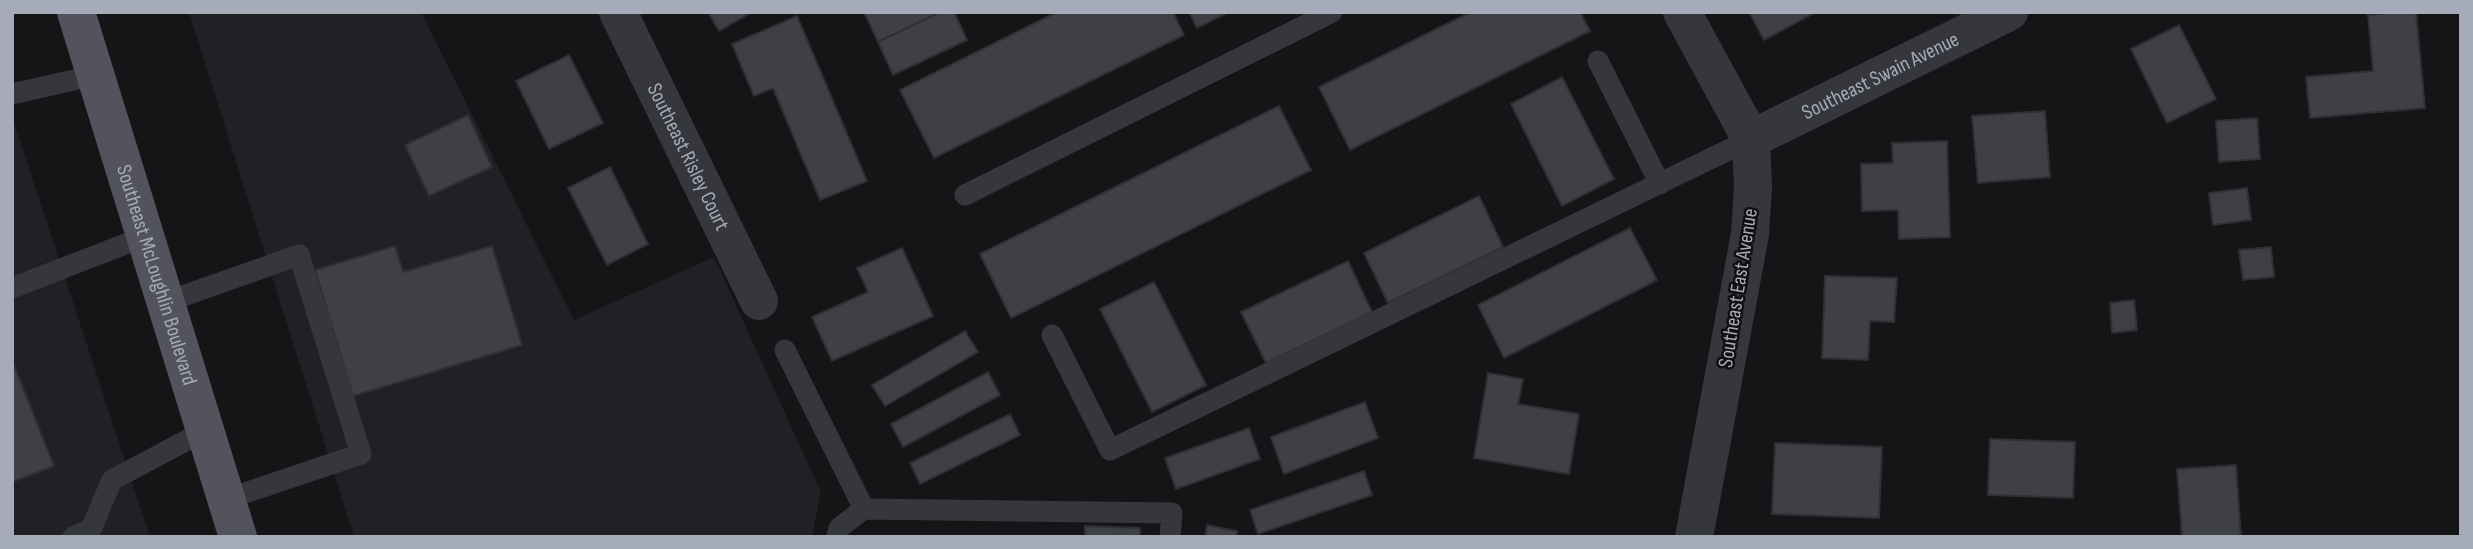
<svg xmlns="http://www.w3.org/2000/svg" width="2473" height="549" viewBox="0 0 2473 549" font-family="'Sofia Sans Condensed',sans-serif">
<rect width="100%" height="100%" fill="#151517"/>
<path fill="#212125" d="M189,12h232l153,308 140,-63 107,235 -9,45h-458z
M12,116l138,421h-138z"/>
<path fill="#3f4045" stroke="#2f2f34" stroke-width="2" d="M708,12h44l-33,19z
M864,12h76l-62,30z
M940,12h14l13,28 -74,35 -15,-33z
M1057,12h116l11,23 -250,123 -34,-68z
M1189,12h40l-32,16z
M1471,12h109l10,19 -240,119 -31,-63z
M1749,12h67l-52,28z
M2399,12h17l9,96 -115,10 -4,-41 67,-6 -5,-56z
M797,16l70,165 -47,19 -47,-112 -19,8 -22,-52z
M2179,25l37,74 -49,24 -36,-74z
M569,55l34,68 -54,26 -33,-68z
M1562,77l52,102 -52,27 -51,-102z
M1279,106l32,64 -300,148 -31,-64z
M2045,111l5,66 -72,6 -6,-67z
M468,115l24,52 -63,29 -24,-51z
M2257,118l3,41 -41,3 -3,-41z
M1947,141l3,96 -51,2 -1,-29 -36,1 -1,-47 32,-1 -1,-20z
M610,167l38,77 -41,21 -39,-77z
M2247,188l4,32 -38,5 -4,-32z
M1479,196l24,51 -115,56 -24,-50z
M1630,228l27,52 -153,78 -26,-53z
M395,246l8,26 89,-26 30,99 -169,51 -38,-126z
M2271,247l3,30 -31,3 -4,-30z
M902,248l31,68 -101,45 -20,-44 56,-25 -11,-24z
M1348,261l24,51 -106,51 -25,-51z
M1825,276l72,2 -3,44 -24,-1 -2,39 -46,-2z
M1154,282l52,103 -54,27 -52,-103z
M2134,300l3,30 -25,3 -2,-30z
M965,331l13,21 -93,54 -13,-21z
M12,360l42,106 -42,16z
M988,372l12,23 -97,52 -12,-23z
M1488,373l35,6 -5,25 61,10 -10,60 -95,-16z
M1365,402l13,36 -94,36 -13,-37z
M1010,414l10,21 -100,49 -10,-21z
M1249,428l11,31 -84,30 -11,-31z
M1990,439l85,3 -2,56 -85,-3z
M1775,443l107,4 -3,71 -107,-4z
M2236,465l5,72h-59l-5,-68z
M1364,471l8,24 -114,39 -8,-24z
M1207,525l30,6 -1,6h-31z
M1085,526l55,2v9h-55z"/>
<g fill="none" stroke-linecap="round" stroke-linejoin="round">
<path stroke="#36373d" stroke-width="21" d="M1598,61l62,123
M12,94l84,-19
M965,195l367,-183
M12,288l134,-52
M166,302l133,-47 62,199 -134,45
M1052,335l58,115 641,-311
M785,350l79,159
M73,537l18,-8 21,-49 94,-50
M837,537l2,-9 25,-19 308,4 -2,24"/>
<g stroke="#36373d" stroke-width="38">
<path id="s1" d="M618,12l141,289"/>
<path d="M1682,12l69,127 2,49 -3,46 -56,303"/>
<path id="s2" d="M1751,139l258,-127"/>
</g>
<path stroke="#52535c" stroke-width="38" id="s3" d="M76,12l162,525"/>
</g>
<g text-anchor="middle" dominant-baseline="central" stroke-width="5" stroke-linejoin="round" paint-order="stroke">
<g font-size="21" fill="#a6abb9" stroke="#101012">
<text stroke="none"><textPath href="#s2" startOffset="144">Southeast Swain Avenue</textPath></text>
<text stroke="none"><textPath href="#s1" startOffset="161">Southeast Risley Court</textPath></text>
<text stroke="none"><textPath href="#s3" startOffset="275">Southeast McLoughlin Boulevard</textPath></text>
<text transform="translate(1738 288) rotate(-81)">Southeast East Avenue</text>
</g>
</g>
<rect width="2473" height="549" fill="none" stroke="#a6abb9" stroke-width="28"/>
</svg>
